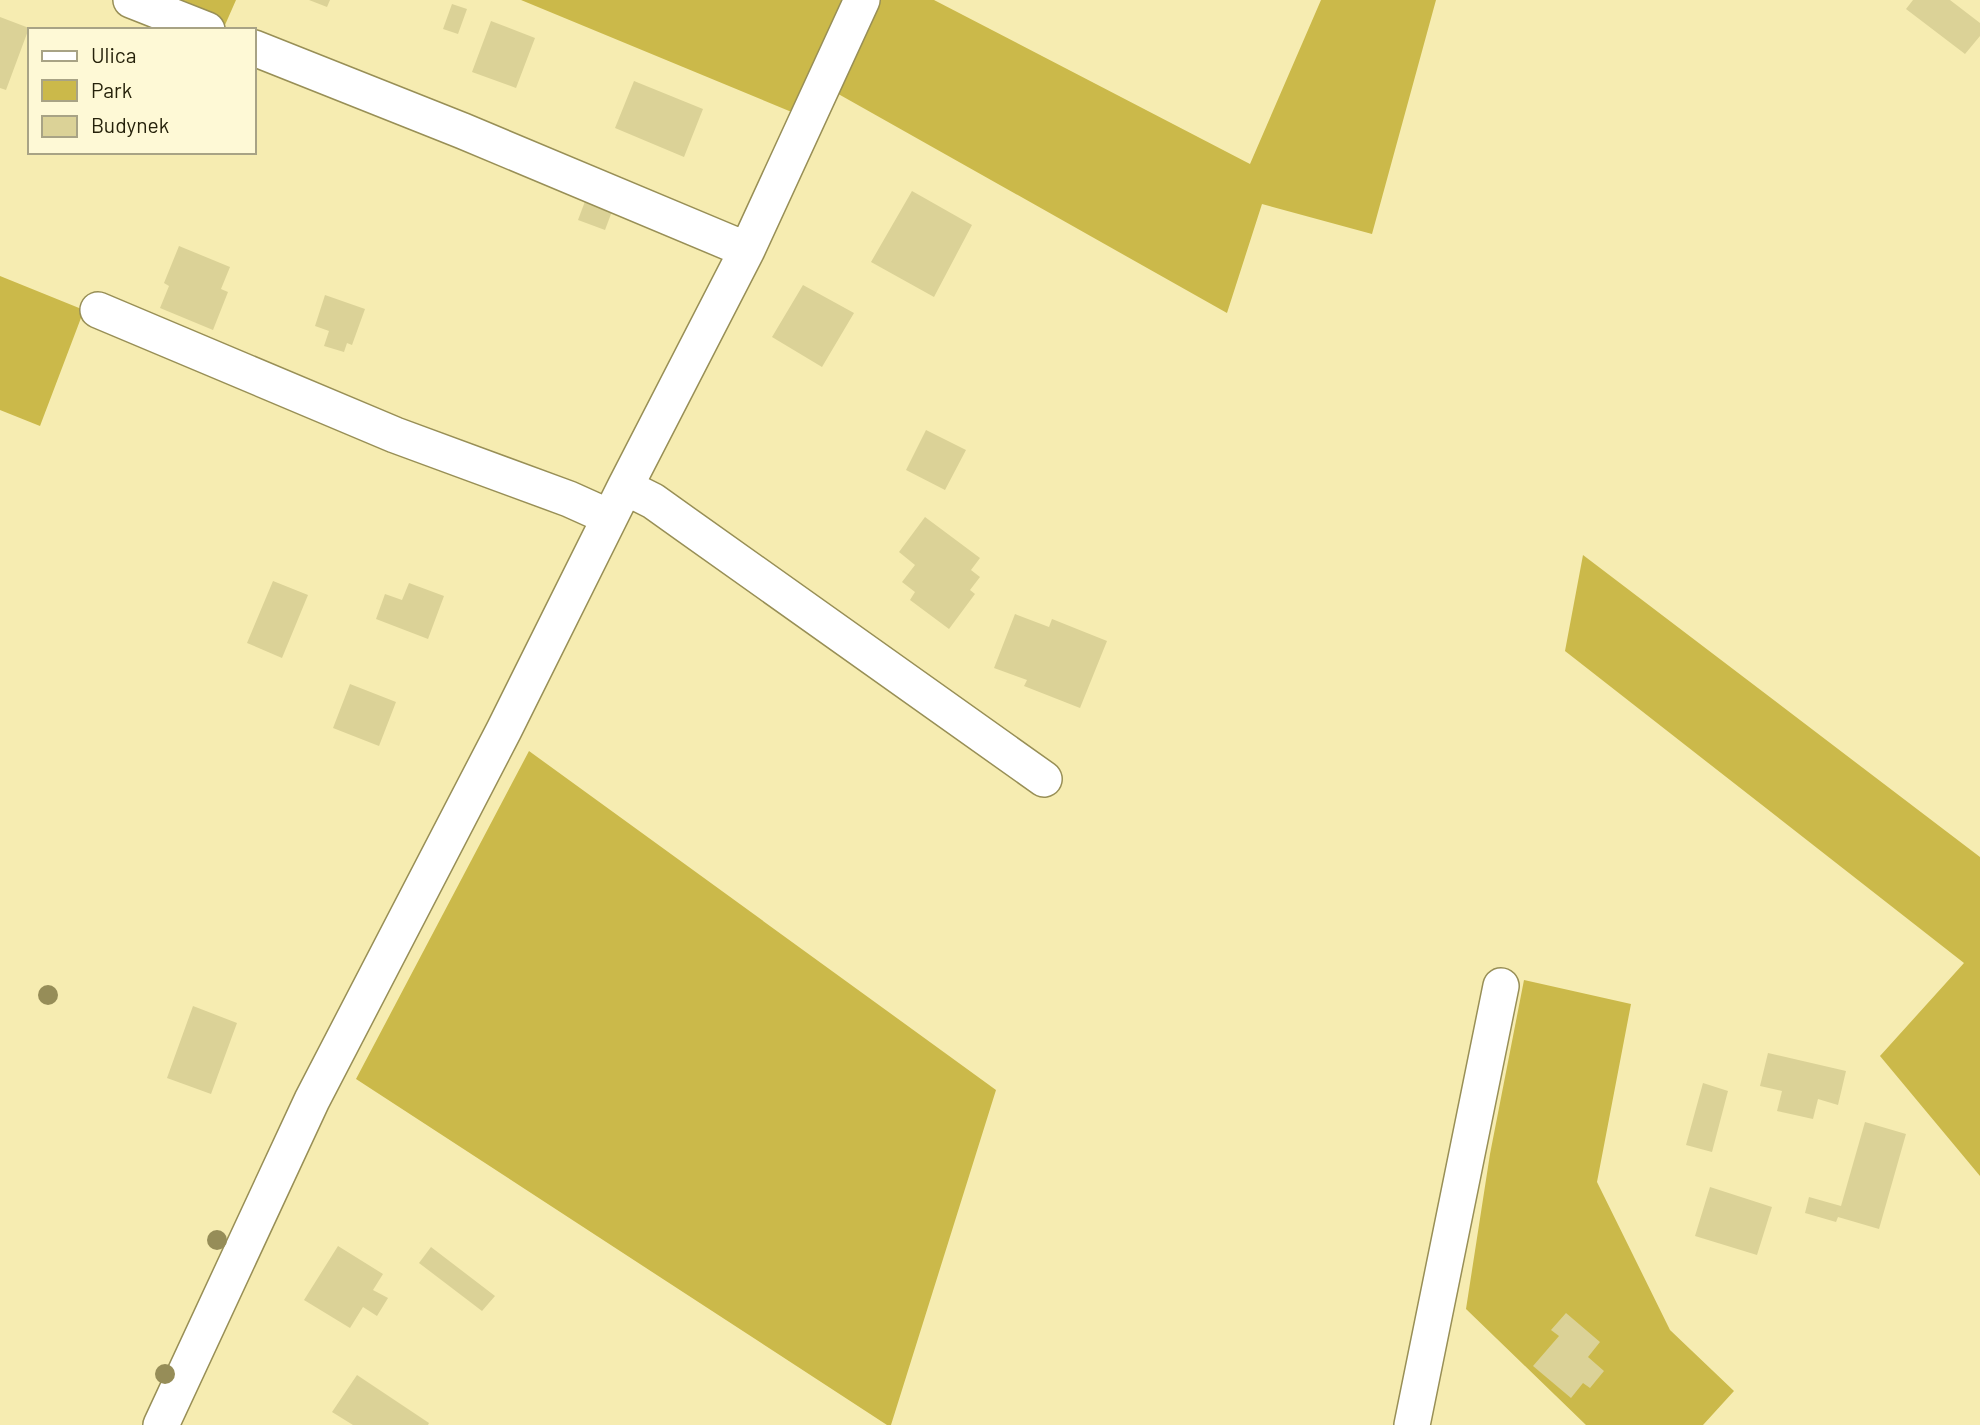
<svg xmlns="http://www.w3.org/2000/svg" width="1980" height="1425" viewBox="0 0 1980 1425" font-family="Barlow,sans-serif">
<rect width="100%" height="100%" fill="#f6ecb1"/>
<path fill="#cbb94a" d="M160,0h76l-11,25z
M521,0h324l-51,113z
M881,0h53l316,164 71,-164h115l-64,234 -110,-30 -35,109 -394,-222z
M0,276l84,34 -44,116 -40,-16z
M1583,555l397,302v319l-100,-120 84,-93 -399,-312z
M529,751l467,339 -105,335h-4l-531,-346z
M1524,980l107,24 -34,178 73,148 64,61 -31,34h-117l-120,-116 24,-155z"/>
<path fill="#dbd297" d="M309,0h21l-3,7z
M1913,0h37l30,23v13l-15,18 -59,-45z
M452,4l15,5 -9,25 -15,-5z
M0,17l29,11 -23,62 -6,-2z
M491,21l44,17 -19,50 -44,-16z
M634,81l69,28 -19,48 -69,-29z
M912,191l60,34 -38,72 -63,-35z
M587,196l27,10 -9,24 -27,-10z
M179,246l51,21 -9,22 7,3 -15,38 -53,-22 9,-22 -5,-3z
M803,285l51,28 -32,54 -50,-30z
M325,295l40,14 -13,36 -5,-2 -3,9 -20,-6 5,-15 -14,-5z
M926,430l40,20 -21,40 -39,-20z
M925,517l55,41 -9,12 9,7 -10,13 5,4 -26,35 -39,-29 5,-8 -13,-10 13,-17 -16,-13z
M273,581l35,14 -26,63 -35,-15z
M409,583l35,13 -16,43 -52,-20 9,-25 17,6z
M1015,614l34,13 3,-8 55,22 -27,67 -56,-22 3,-6 -33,-12z
M350,684l46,18 -17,44 -46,-18z
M193,1006l44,17 -26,71 -44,-16z
M1768,1053l78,18 -8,34 -20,-6 -5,20 -36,-8 5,-20 -22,-5z
M1703,1083l25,8 -16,61 -26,-7z
M1865,1122l41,12 -27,95 -41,-12 -2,5 -31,-9 4,-16 32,9z
M1710,1187l62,20 -15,48 -62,-19z
M338,1246l45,28 -10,16 15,8 -11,18 -14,-9 -13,21 -46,-28z
M431,1247l64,49 -13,15 -63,-48z
M1566,1313l34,29 -12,15 16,14 -14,17 -7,-5 -12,15 -38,-32 26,-30 -8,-6z
M357,1375l72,48 -1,2h-75l-21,-13z"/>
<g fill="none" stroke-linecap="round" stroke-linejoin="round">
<defs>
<path id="minor" d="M131,0l76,30
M254,48l209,83 284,119
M98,310l297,125 174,64 40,18
M625,487l28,14 35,25 356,253
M161,1425l151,-325 192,-370 121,-243 122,-237 115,-250
M1412,1425l89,-439"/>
</defs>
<use href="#minor" stroke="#988f56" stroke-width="38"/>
<use href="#minor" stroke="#fff" stroke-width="35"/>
</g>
<g fill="#968d58">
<circle cx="48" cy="995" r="10"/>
<circle cx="217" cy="1240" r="10"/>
<circle cx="165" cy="1374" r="10"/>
</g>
<rect x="28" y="28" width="228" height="126" fill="#fef9d6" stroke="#a8a385" stroke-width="2"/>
<rect x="42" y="51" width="35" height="10" fill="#ffffff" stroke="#a8a385" stroke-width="2"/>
<text x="91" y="63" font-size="21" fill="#26220b">Ulica</text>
<rect x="42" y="80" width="35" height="21" fill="#cbb94a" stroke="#a8a385" stroke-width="2"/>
<text x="91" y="98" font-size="21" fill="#26220b">Park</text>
<rect x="42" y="116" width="35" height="21" fill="#dbd297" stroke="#a8a385" stroke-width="2"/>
<text x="91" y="133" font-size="21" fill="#26220b">Budynek</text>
</svg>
